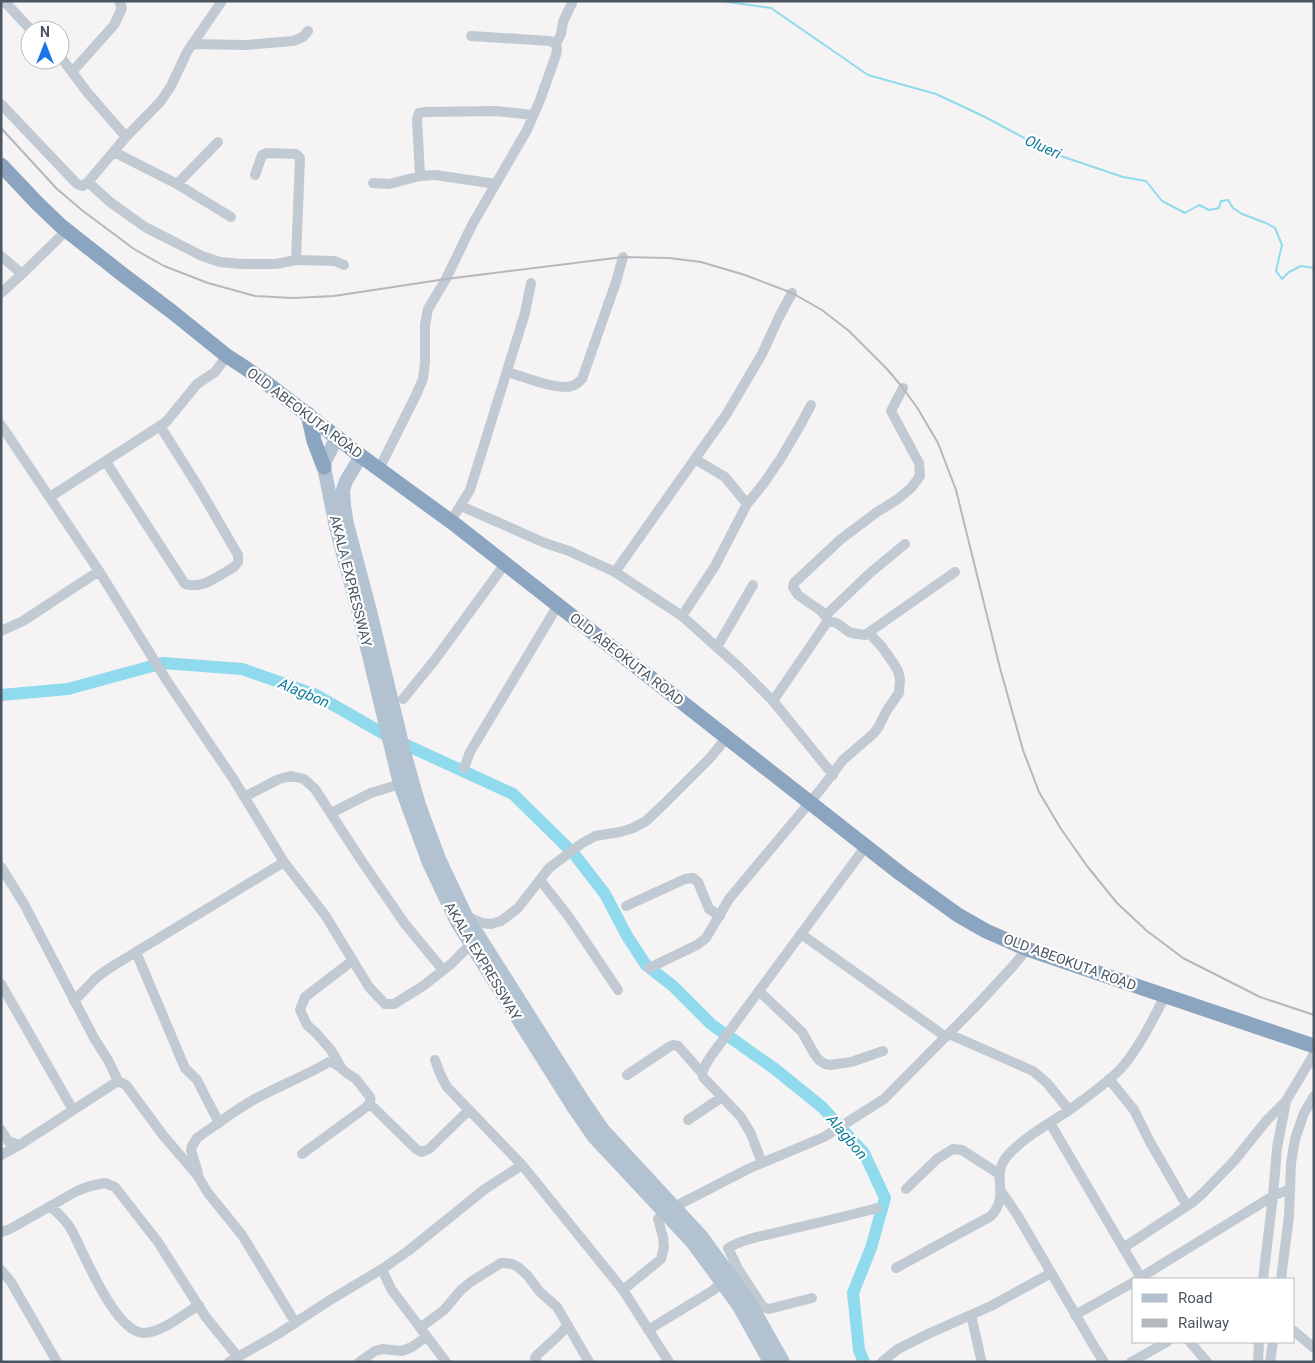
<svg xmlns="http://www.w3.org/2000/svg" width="1315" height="1363" viewBox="0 0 1315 1363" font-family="Roboto,sans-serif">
<rect width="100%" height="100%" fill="#f5f3f3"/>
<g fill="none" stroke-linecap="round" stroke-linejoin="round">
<path stroke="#90daee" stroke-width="2" d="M721,1l50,7 97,67 68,19 49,23 67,36 71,24 23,4 16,20 23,12 14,-8 10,5 10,-2 2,-7 7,-1 5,8 9,6 24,9 9,5 7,17 -6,26 6,8 7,-7 12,-6 13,2"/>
<path stroke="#90daee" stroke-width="12" d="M1,695l67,-6 95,-26 79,6 74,26 75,43 122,56 56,55
M574,854l31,40 22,42 19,29 27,21 38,38 11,8
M731,1038l44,31 47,38 42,46 21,45 -14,50 -18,45 6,57 5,12"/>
<path stroke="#c1cad2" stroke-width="10" d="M4,1l27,29
M192,44l54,1 47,-4 10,-4 5,-6
M556,44l5,-10 2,-12 9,-19
M60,56l27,36 39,45
M72,72l42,-47 8,-17 -3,-7
M1,104l76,80 6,2 5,-4 38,-45 35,-36 10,-15 16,-34 35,-51
M114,152l63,32 54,33
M420,176l-3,-57 2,-6 7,-1 70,-1 37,4
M88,182l22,20 35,25 57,29 18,6 22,2h34l20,-4 4,-102 -4,-4 -29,-1 -5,2 -7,20
M373,183l16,1 31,-8 15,-1 61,9
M177,184l41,-42
M1,256l21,18 45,-44
M296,260l39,1 9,4
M1,293l21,-19
M507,372c16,4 50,19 65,14 4,-1 7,-4 10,-7l34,-97 7,-25
M1,425l98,146 68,110 67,99 50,82 41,53 44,72 16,17h9l29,-18 28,-22 20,-20
M695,459l30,18 22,27
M106,462l79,122c17,6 35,-9 49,-17l4,-5v-7l-39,-67 -39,-62
M379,469l37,-74 7,-16 2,-17v-37l3,-16 18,-30 26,-54 55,-95 13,-30 16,-45 1,-6 -1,-5 -6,-3 -79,-5
M50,497l116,-75 31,-38 18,-12 12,-16
M461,506l84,37 24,8 46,21 67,44 57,51 34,34 60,74
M451,521l19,-31 55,-177 6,-30
M615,572l111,-157 36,-61 17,-37 13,-24
M682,616l33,-50 32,-62 17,-21 17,-25 20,-34 10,-19
M825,616l45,-43 35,-29
M829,621l-8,-10 -23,-16 -5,-8 1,-4 47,-44 36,-27 21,-13 13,-11 9,-12 -1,-13 -28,-52 12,-23
M1,631l22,-10 76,-50
M717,647l36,-62
M403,699l31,-38 71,-97
M773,701l54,-79c10,-2 14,5 22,10 5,2 10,2 16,3l90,-63
M464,768l6,-16 88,-147
M244,797l35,-18 12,-3 13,3 11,10 46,71 44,64 38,46
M331,813l40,-20 29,-9
M1,867l23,37 70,134 14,22 10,21 8,4 36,49 35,41 11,18 34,42 53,87
M540,880l29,37 49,73
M626,906l59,-27 8,-1 5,4 11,27 11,7
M466,916l16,7 9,1 10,-3 17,-13 31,-40 32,-24 14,-8 25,-4 13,-4 13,-7 18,-17 46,-46 17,-21
M801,934l145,103
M136,952l46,109 3,7 12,12 22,43
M649,968l48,-23 9,-7 23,-39 92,-110 22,-29 30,-26 5,-6 9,-18 12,-17 1,-14 -2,-8 -4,-7 -12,-17 -13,-14
M1,984l72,126
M759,991l43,41 13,23 4,5 6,4 5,1 21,-3 32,-11
M74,1001l22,-23 12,-9 176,-107
M949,1034l84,37 14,12 22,27
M435,1060l6,16 6,11 75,78 101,125 46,72
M702,1073l4,-9 5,-8 155,-210
M627,1075l42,-28 4,-2 5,1 24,27 1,4 38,40 10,17 11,29
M1109,1079l25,31 16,32 37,64
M370,1104l46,45 6,3 7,-3 40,-39
M688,1120l34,-23
M1050,1123l91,155
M1,1130l7,11 11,4
M302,1154l59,-43c5,-4 11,-7 9,-14l-14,-18 -8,-5 -6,-5 -11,-19 -15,-17 -9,-8 -7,-15 5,-13 47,-36
M1,1155l20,-11 97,-63
M198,1173l-7,-23 1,-4 5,-8c19,-13 38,-28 58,-39 24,-13 50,-23 74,-37h2l9,5
M906,1189l31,-30 16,-10 9,1 37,24
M1001,1191l17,25 77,132 9,14
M50,1206c8,7 15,13 21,23 13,24 44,104 73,104 17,0 40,-19 55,-28
M674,1207l76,-39 74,-31 60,-38 94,-95 36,-39 13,-16
M1,1232l9,-3 67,-38 13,-5 15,-3 10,4 43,55 47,74 33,41
M1123,1248l70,-46 10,-9 31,-32 33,-41 19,-19 28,-47
M896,1268l95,-52c21,-23 -3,-40 18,-62 17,-18 39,-30 59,-43 16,-12 44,-31 56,-46 17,-21 29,-46 41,-69
M382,1269l9,20 55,73
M1,1270l10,12 46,80
M1138,1279l135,-83 17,-7
M1263,1279l10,-83 4,-48 9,-47
M1281,1279l8,-63 2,-53 4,-24 9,-26 10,-17
M623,1290l38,-31 3,-12 -1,-10 -5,-18 6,-7
M812,1298l-43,11 -6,-2 -25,-38 -10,-21c15,-9 34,-12 51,-16 33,-8 65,-15 98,-24
M971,1315l10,44 1,3
M1075,1315l59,-33
M420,1328l24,-18 17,-20 11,-9 29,-18h5l6,1 6,3 9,8 13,17 17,15 32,55
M648,1330l64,-39 10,-8
M1294,1331l20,17
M1190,1342l17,20
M229,1362l49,-28 52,-34 52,-31 26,-18 77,-62 37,-24
M359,1362l16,-11 7,-2 20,2 10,-4 14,-10
M537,1362l-2,-4 2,-3 21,-19 10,-11
M882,1362l16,-13 30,-15 63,-28 60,-33
M1131,1362l36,-20
M1258,1362l1,-20
M1270,1362l3,-20"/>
<path stroke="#b3c2d1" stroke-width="14" d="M337,437l-12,24 -1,6 12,60 23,87 41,170 29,79 28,59 117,186 20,29 99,106 46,63 31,56
M361,456l-15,25 -3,9 1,16 3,18 23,87 34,141 15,53 20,54 27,57 117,185 20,29 98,106 47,64 35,62"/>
<path stroke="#8ba5c1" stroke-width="15" d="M1,165l36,38 24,23 61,48 49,37 56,45 17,11 21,15 96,74 96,70 444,348 57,41 28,16 41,18 287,97
M308,414l6,27 10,26"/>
<path stroke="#b5b8bd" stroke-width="2" d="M1,128l56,61 26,22 51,38 30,17 44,17 47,13 38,2 41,-2 112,-17 177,-22 46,1 32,4 44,13 47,18 30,17 27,21 38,38 16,19 15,21 20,34 18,47 44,178 23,82 16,42 22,37 26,37 30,37 30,28 36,27 77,39 54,18"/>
</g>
<g text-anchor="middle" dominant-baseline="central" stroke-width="4.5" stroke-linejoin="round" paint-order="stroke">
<g font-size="14" fill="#4a5661" stroke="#fff">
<text transform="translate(305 413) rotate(37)">OLD ABEOKUTA ROAD</text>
<text transform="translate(351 581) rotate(76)">AKALA EXPRESSWAY</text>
<text transform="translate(627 659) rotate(38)">OLD ABEOKUTA ROAD</text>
<text transform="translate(483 961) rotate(59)">AKALA EXPRESSWAY</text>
<text transform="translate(1070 962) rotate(20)">OLD ABEOKUTA ROAD</text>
</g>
<g font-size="15" font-style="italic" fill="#0c7c9b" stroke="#fff">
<text transform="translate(1043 147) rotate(24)">Olueri</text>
<text transform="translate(304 693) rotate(23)">Alagbon</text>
<text transform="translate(847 1137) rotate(50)">Alagbon</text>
</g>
</g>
<rect width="1315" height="1363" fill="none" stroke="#4a5661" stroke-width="5"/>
<rect x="1132" y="1278" width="162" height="65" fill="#ffffff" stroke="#b7bbc0"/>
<rect x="1142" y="1294" width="25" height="8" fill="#b3c2d1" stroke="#b7bbc0"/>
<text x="1178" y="1303" font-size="15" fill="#4a5661">Road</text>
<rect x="1142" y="1319" width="25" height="8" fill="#b5b8bd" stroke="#b7bbc0"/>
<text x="1178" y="1328" font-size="15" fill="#4a5661">Railway</text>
<g transform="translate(45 45)"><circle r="24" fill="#ffffff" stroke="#b7bbc0"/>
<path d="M0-4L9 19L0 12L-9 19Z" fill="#1a73e8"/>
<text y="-8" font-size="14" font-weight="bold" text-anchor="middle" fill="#4a5661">N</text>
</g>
</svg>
